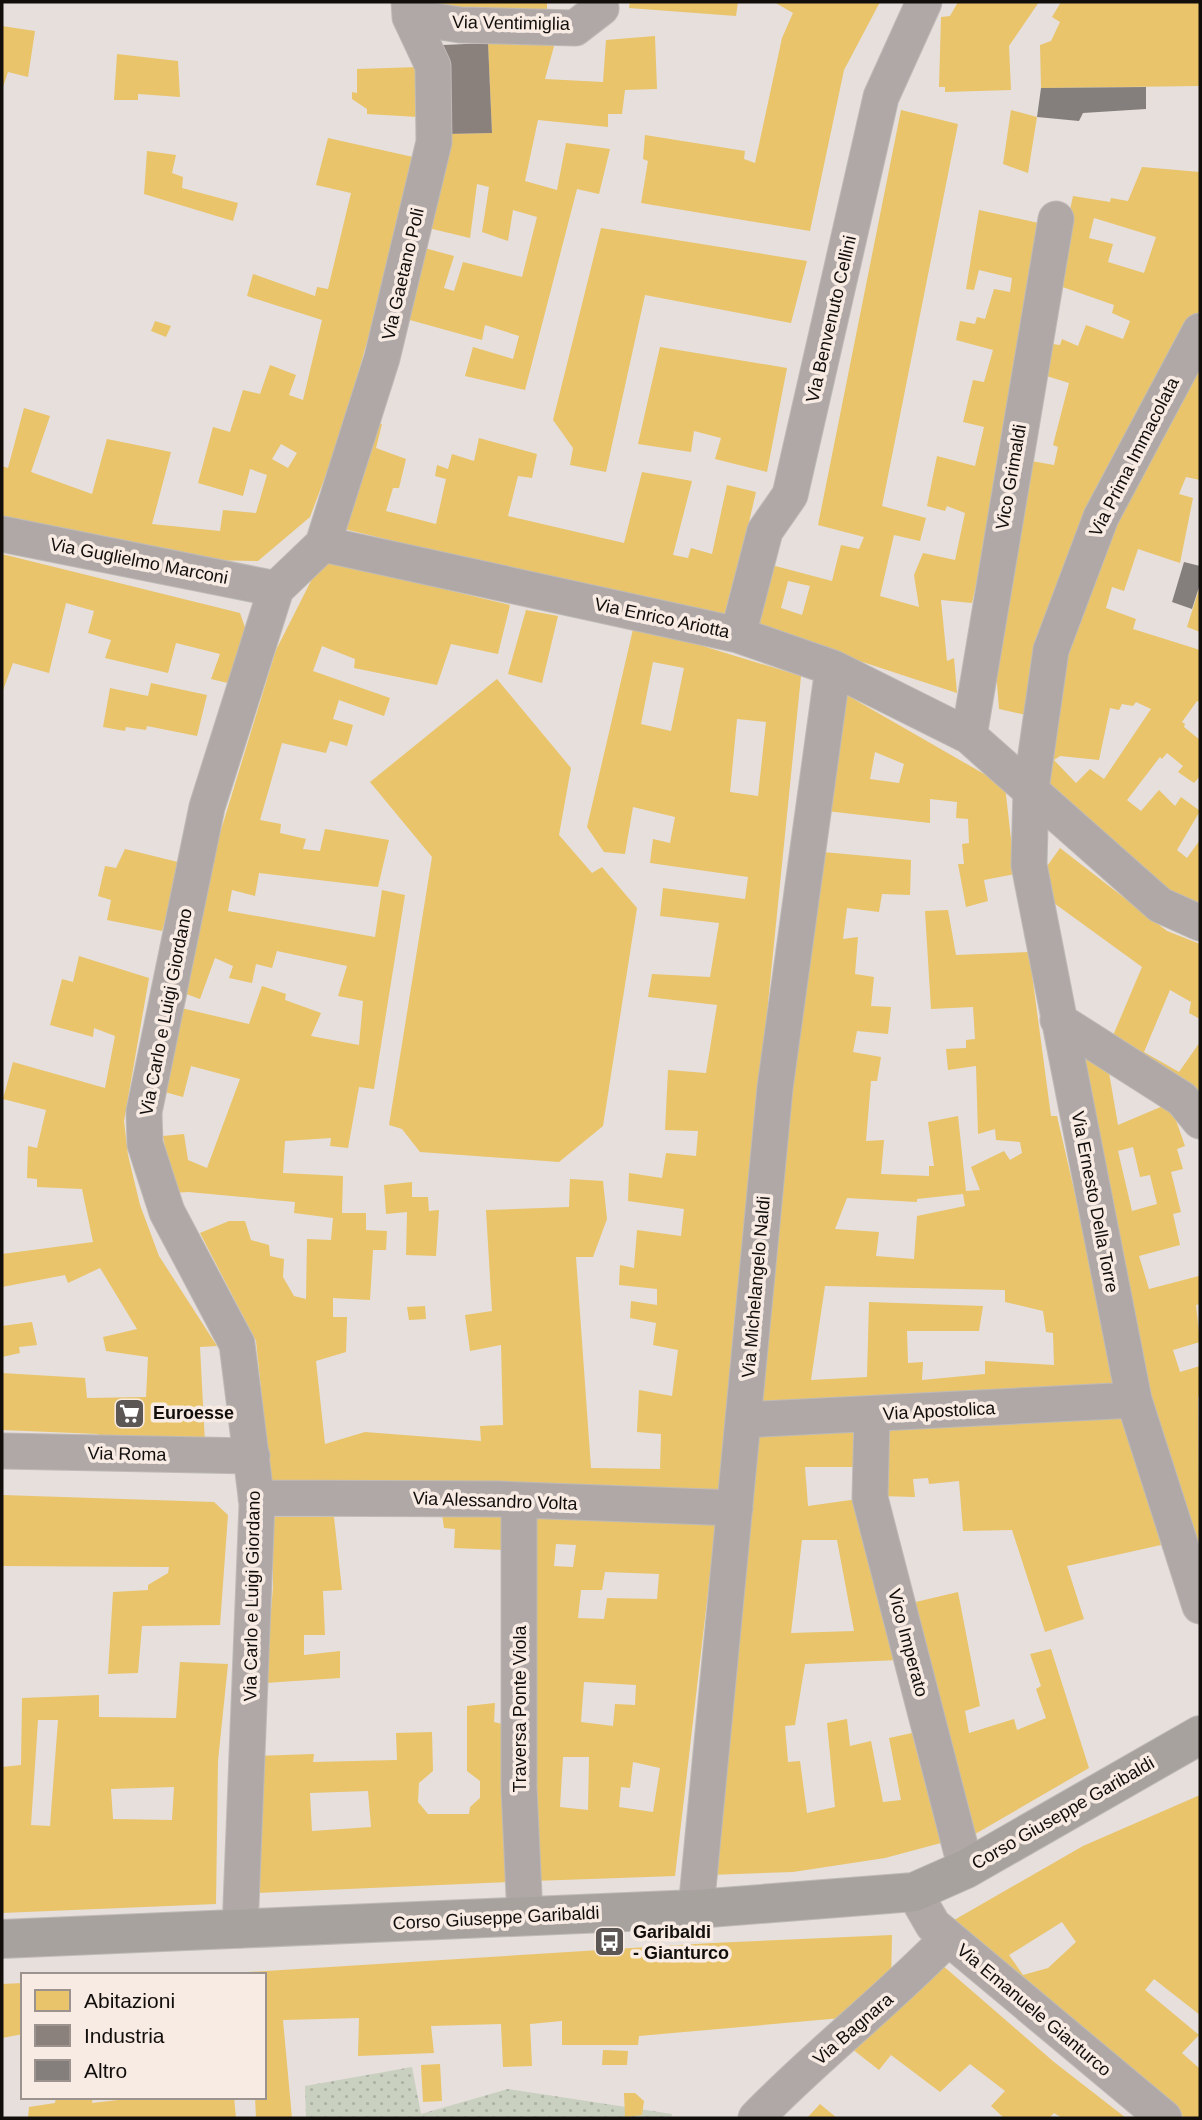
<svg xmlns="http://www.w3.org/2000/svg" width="1202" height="2120" viewBox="0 0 1202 2120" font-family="Arial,sans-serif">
<defs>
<pattern id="grass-dots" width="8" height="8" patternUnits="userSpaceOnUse" patternTransform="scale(1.75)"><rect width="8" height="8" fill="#cad0c0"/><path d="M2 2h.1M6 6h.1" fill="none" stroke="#acb1a4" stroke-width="1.8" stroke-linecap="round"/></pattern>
</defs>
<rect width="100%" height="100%" fill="#e6dfdc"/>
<path fill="url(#grass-dots)" d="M412,2067l9,47 87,-25 164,25 -1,4h-365l-1,-32z"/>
<path fill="#e9c46a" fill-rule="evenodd" d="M437,2h110v18l-108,-2z
M630,2h108l-2,14 -107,-8z
M774,2h106l-36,68 -34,161 -169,-28 7,-42 -5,-2 2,-24 100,16 -1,8 11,4 27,-125 11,-25z
M958,2h81l-30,44 2,44 -66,2v-5h-6l2,-70 9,-1z
M1061,2h139v84l-159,2 -1,-43 11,-4 9,-19 -8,-5z
M2,26l33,5 -7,46 -20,-5 -6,18z
M655,36l2,53 -32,1 -3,24h-14v13l-70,-7 -13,61 32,9 9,-47 44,6 -11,45 -22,-5 -52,201 -60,-14 8,-29 40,12 6,-23 -34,-11 -3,15 -83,-23 18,-71 37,10 -10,32 10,3 9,-29 59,15 15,-60 -24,-7 -5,31 -26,-9 7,-45 -12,-3 -7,54 -46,-11 23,-93 45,-1 -4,-90 68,-4 -11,40 58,3 3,-42z
M117,54l61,7 2,36 -42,-3v6h-24z
M419,67l-1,50 -51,-3v-5l-15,-10v-7l5,1v-24z
M901,110l57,14 -76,382 44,12 -6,23 -26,-6 -14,61 39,11 -5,-32 9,-22 32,7 10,-47 -18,-7 -2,5 -18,-5 10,-50 38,10 9,-39 -21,-5 10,-42 11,2 9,-32 -37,-10 4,-19 15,3 2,-7 8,2 9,-30 16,3 2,-14 -33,-8 -5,20 -8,-1 13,-79 69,15 -34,186 -42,192 -31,-3 6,61 7,-3 3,35 -210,-69 17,-61 68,18 9,-36 18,4 5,-12 -46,-12zM788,581l22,5 -8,29 -21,-7z
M1011,110l26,7 -9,56 -25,-9z
M328,138l85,19 -28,122 -46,161 -29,77 -52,44 -116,-2 -140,-33v-60l6,2 16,-60 26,8 -19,56 61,22 15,-55 64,13 -19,72 68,7 3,-21 33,3 11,-38 -17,-6 -7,27 -45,-13 15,-56 17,5 13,-42 17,4 10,-29 26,10 -7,20 14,5 19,-80 -75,-24 6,-22 62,22 2,-9 11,2 23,-96 -35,-8zM281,444l16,9 -9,15 -16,-9z
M147,151l29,4 -4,18 11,4 -1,11 56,15 -5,18 -89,-27z
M1142,167l58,5v143l-174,400 -27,-6 -9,-116 30,-134 34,6 4,-18 -5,-2 16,-62 -32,-10 9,-30 14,2 2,-6 16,7 8,-21 37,14 7,-18 -18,-8 2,-8 -60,-21 19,-88 37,6 1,-4 17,3zM1094,218l62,19 -12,36 -36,-11 5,-18 -24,-6z
M601,228l206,33 -16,62 -146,-28 -39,177 -36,-7 3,-17 -20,-28z
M155,321l16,5 -5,11 -15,-6z
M1200,343v137l-14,-3 -7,17 14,4 -13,65 -42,-14 -14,42 -12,-4 -6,21 30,11 -3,10 67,21v52l-3,-1 -15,21 3,2 -1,3 16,13v36l-6,7 -16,-11 5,-6 -16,-13 -5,6 -2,-2 -33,43 14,11 18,-21 16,16 6,-9 19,14 -23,39 10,8 13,-18v79l-166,-146 31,-142zM1136,702l15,7 -47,70 -14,-10 -14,14 -22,-23 6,-4 39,4 11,-52 9,2 3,-6 11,2z
M660,347l127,21 -20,104 -52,-13 6,-21 -27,-7 -3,21 -53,-8z
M370,421l12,3 -6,24 30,11 -7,29h-6l-7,23 50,13 10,-45 -11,-3 2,-11 11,4 4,-15 22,7 5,-23 58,16 -5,24 -14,-2 -10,40 116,27 18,-71 50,9 -19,74 15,3 3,-10 21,6 15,-69 29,7 -30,129 -386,-93z
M2,554l238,59 10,29 -14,43 -25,-6 9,-25 -44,-11 -8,30 -63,-15 6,-18 -23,-7 6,-22 -28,-8 -17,70 -36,-10 -11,30z
M327,564h13l170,41 -12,49 -47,-10 -14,41 -83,-17 1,-9 -33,-13 -9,25 77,27 -6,18 -45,-16 -6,19 20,6 -6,21 -17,-5 -4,12 -44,-10 -22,77 21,4 -1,9 26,6 -3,10 17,2 5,-22 64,11 -11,47 -119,-14 -4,23 -23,-6 -4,21 147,26 7,-47 23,5 -31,194 -15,-2 -11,61 -18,-2 1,-8 -46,3 -2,32 60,3 -1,37h24v17l21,1 -1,19h-13l-3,50 -37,-2v19h14l-1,35 -30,9 9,83 40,-12 116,9 -1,-15 23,-1 -2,-80 -31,6 -5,-36 27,-4 -6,-101 83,-3 1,-28 33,2 4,38 -14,38h-17l15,211 69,1 1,-35 -24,-2 2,-42 33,6 6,-46 -25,-5 3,-22 -26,-5 1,-17 26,4v-16l-38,-4 1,-20 14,3 3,-38 44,6 3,-27 -56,-8 1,-28 33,5 4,-25 30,3 2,-25 -33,-1 3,-60 38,3 11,-68 -69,-8 4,-23 58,3 9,-54 -59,-7 3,-28 82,11 3,-22 -98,-14 3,-24 17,4 5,-26 -42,-10 -8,47 -21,-2 -17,-25 47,-202 167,51 -83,823 -446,-6 -16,-152 -56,-108 29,-12h16l6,19 18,5 1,11 14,3 -1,18 11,19 12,3 1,-60 24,1 2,-22 -39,-5 1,-11 -107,-10 -15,1 -10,-57 21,-2 4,26 19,8 33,-89 -49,-13 -8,31 -22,-6 16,-84 72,17 13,-38 24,8 -1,6 36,13 -10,23 48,9 4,-44 -25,-5 9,-30 -70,-15 -5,17 -16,-4 -4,19 -23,-5 4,-12 -18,-8 -15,41 -22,-8 21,-89 77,-252 40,-79zM653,662l31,6 -13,63 -30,-7zM737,719l29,3 -8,74 -28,-4z
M1200,586v46l-13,-5z
M526,610l32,6 -16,67 -34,-9z
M497,679l74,89 -12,67 33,38 10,-6 35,41 -34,218 -44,36 -139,-10 -18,-23 -13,-4 43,-268 -62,-75z
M151,683l56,12 -10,41 -50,-10 -1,4 -20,-3 -1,4 -22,-4 7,-39 38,8z
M831,686l174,100 10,88 -31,6 4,21 -22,6 -8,-43h6l-2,-20 7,-1 -1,-24 -12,-1 1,-16 -27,-3v24l-112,-13zM875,752l29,12 -5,19 -29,-4z
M1060,848l107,83 33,13v75l-11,-6 2,-11 -21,-12 -26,62 35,20 21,-30v60l-91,-57 33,-78 -106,-77 9,-21z
M125,849l57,14 -20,68 -55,-11 4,-20 -13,-4 7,-30 11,2z
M812,851l99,9 -1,35 -28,-1 -3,18 -32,-4 -4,31 15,-2 -3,37 19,3 -3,29 20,1 -3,27 -31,-3 -4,21 28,5 -4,24h-6l-5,60 18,-1 -3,34 48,2v-10h5l-6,-44 30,-6 8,75 14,-1 -9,-23 33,-16 6,9 12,-7 -2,-11 -24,-2 -1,-11 -17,5 -2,-68 -28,4 -2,-21 20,-1v-8l9,-1 -2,-32 -42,2 -6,-98 23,-1 8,45 73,-3 22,164h6l63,273 -361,22zM963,1194l2,12 -48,10 -3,43 -38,-3 3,-24 -44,-3 12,-31 70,4v-3zM825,1286l180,4v12l38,9 3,21 7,1 1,32 -69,-4v13l-63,6 1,-18 -15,1 -1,-32h72l4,-25 -114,-4 -2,75 -56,3z
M79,956l70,22 -25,143 4,34 12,50 19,51 58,90 -17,1 5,96h-109l2,-9 -96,-4v-57l83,5 2,20 59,-1 2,-40 -42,-6 -3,-14 34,-8 -37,-61 -32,15 -3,-8 -63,12v-33l91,-12 -11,-53 -45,-2v-8l-10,-1 1,-32 9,2 9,-38 -43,-11 10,-37 92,26 10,-52 -21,-8 -1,9 -43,-12 12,-46 11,3z
M1071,1041l36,20 11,64 52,-22 15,43 -8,3 6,20 -12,3 10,40 -8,2 7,31 -41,11 10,33 50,-13 1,5v23l-4,1 4,37 -27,8 7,22 20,-6v30l-2,1 2,183 -49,-165zM1133,1147l7,30 10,-2 7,29 -25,7 -14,-60z
M412,1182v15h16l1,14 10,-1 -3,46 -30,-1 1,-43 -21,2 -2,-29z
M425,1306l1,13 -17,1 -2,-13z
M32,1322l5,23 -18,2 1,6 -18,4v-31z
M1125,1414l36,131 -94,21 17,53 -39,13 -33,-102 -49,1 -4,-50 -30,3 -1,-6 -15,1 2,18 -34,-1 -4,-71z
M853,1431l2,36h-50l3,39 50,-7 41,161 -94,4 -10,61 -10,1 3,36 12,-1 7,52 28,-6 -8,-84 20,-4 3,27 21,-5 12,61 18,-2 -12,-62 23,-5 29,110 -56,15 -92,14 -84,3 45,-441zM802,1540h35l17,91 -63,2z
M2,1495l212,7 14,13 -8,110 -78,1 -4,47 -30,1 5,-82 35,-2v-5l20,-12 1,-6 -167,-1z
M442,1514l275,1 -42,361 -142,5 -1,-330 -78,-3 1,-19 -11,-1zM556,1544l20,1 -3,22 -19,-1zM605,1572l54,2 -2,25 -50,-1 -3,21 -26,-1 3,-28h21zM584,1682l52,3 -1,20 -20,-1 -2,22 -32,-4zM563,1757h26l-1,53 -28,-3zM633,1762l27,6 -7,44 -34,-5 2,-20 9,1z
M273,1517h61l8,73 -19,1 2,44h-21v20l36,-4v27l-75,5 8,-96z
M958,1592l22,114 -15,5 4,22 45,-14 3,11 29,-12 -10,-29 5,-3 -11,-32 21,-5 38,119 -126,73 -60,-236z
M180,1662l48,2 -10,97 -2,143 -214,9v-146l19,-2 1,-67 77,-3v22l77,1zM38,1720h20l-8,106 -19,-1zM174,1787l-2,33 -59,-1 -2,-30z
M495,1703l-1,19 16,4 -1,156 -253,11 -1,-137 59,-2 -1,8 84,-2 -1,-27 36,-1 1,39 -14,12 -1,19 10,12h41l1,-7 10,-9v-17l-13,-10v-65zM368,1791l3,36 -59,4 -2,-38z
M1200,1795v220l-46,-36 -9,11 54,45 -17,18 17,15 1,-2v52h-15l-173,-133 -63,-62 134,-77zM1062,1922l14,20 -28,26 -25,7 -14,-20z
M892,1935l-1,48 -38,34 -214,19 -1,9h-76v-24l-32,3 2,42 -29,1 -2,-43 -70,2 3,27 -76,3 1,-38 -76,2 9,98h-36l-1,-21h9v-122h-64l512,-32z
M934,1958l120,104 72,56h-64l-8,-5 -5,5h-45l-13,-12 14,-15 -35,-27 -30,28 -49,-37 -12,15 -32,-25z
M23,1983v51l-21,4v-54z
M603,2050l25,1 -1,14h-25z
M440,2064l2,37 -19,1 -2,-37z
M624,2093h11l9,8 -2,14 -17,2z
M56,2097h37l-1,6 52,-6h90l2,21h-208l1,-11 26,-4z
M820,2104l17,14h-30z"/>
<path fill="#8a817c" d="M488,43l4,90 -45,1 -4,-89z"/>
<path fill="#847f7d" d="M1146,87v22l-63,4 -4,8 -42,-4 4,-29z
M1184,562l16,4v18l-8,25 -20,-7z"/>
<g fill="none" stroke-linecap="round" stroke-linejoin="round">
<defs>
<path id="minor" d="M410,17l50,8 115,3 26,-20 -1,-6
M1200,331l-99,186 -50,133 -20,139 -2,76 105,535 66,206
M2,534l274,55
M323,544l59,-186 52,-216 -1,-76 -23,-49 -1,-15
M738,635l27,-104 25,-36 91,-398 43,-95
M969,736l87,-517
M1058,1020l124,79 18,22
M872,1415l-2,83 96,371
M744,1420l390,-20
M2,1451l250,5
M256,1498l241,1 238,9
M519,1502v286l6,129
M914,1892l19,33 231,193
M696,1909l79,-821 58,-420
M240,1930l17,-426 -20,-160 -70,-132 -22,-68 -1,-32 63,-305 69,-218 47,-45 415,91 95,33 136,68 191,169 40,18
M756,2118c61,-63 131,-117 192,-180"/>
<path id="major" d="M2,1939l694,-30 218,-17 52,-23 234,-134"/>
</defs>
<use href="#minor" stroke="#bfbab7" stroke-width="37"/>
<use href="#major" stroke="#bfbab7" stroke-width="40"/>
<use href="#minor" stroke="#afa8a6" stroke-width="35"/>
<use href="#major" stroke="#a8a29f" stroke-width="38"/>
</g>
<defs>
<symbol id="supermarket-square" viewBox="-11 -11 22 22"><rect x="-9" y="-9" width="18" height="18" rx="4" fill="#5c5755" stroke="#f8ebe4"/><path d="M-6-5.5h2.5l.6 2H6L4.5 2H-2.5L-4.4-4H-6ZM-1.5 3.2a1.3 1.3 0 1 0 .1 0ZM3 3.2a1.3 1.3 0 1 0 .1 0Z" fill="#fff"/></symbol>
<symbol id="bus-square" viewBox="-11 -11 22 22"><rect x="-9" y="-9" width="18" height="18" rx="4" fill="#5c5755" stroke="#f8ebe4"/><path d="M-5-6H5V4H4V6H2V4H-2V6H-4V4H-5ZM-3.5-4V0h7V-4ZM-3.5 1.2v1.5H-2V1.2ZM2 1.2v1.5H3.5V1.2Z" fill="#fff"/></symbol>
</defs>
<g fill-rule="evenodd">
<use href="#supermarket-square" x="112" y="1396" width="35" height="35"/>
<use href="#bus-square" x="592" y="1924" width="35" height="35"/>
</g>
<g text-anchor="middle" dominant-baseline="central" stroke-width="7" stroke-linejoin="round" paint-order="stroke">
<g font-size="18" fill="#120e0c" stroke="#f8ebe4">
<text transform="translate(511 23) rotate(1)">Via Ventimiglia</text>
<text transform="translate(403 274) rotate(-77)">Via Gaetano Poli</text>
<text transform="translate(831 319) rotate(-77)">Via Benvenuto Cellini</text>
<text transform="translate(1134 457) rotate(-63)">Via Prima Immacolata</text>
<text transform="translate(1011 477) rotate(-80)">Vico Grimaldi</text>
<text transform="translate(139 561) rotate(11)">Via Guglielmo Marconi</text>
<text transform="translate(662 618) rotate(12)">Via Enrico Ariotta</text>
<text transform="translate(166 1012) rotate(-79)">Via Carlo e Luigi Giordano</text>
<text transform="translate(1095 1202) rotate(79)">Via Ernesto Della Torre</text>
<text transform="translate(756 1287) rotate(-85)">Via Michelangelo Naldi</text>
<text transform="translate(939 1411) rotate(-3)">Via Apostolica</text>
<text transform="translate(127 1454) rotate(1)">Via Roma</text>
<text transform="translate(495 1501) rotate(2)">Via Alessandro Volta</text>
<text transform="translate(252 1596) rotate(-89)">Via Carlo e Luigi Giordano</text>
<text transform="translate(908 1643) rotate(75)">Vico Imperato</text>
<text transform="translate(520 1709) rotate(-90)">Traversa Ponte Viola</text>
<text transform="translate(1063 1813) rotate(-30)">Corso Giuseppe Garibaldi</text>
<text transform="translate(496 1918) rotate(-3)">Corso Giuseppe Garibaldi</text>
<text transform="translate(1034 2010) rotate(40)">Via Emanuele Gianturco</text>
<text transform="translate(853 2029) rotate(-41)">Via Bagnara</text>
</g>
<g font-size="18" font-weight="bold" fill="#120e0c" stroke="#f8ebe4" text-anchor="start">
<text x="153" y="1413">Euroesse</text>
<text x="633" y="1932">Garibaldi<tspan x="633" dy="21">- Gianturco</tspan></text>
</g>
</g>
<rect width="1202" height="2120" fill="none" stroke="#120e0c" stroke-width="7"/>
<rect x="21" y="1973" width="245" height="126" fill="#f8ebe4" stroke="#9c938e" stroke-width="2"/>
<rect x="35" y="1990" width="35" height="21" fill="#e9c46a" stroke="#9c938e" stroke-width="2"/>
<text x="84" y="2008" font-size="21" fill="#120e0c">Abitazioni</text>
<rect x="35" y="2025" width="35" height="21" fill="#8a817c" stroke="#9c938e" stroke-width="2"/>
<text x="84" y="2043" font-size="21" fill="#120e0c">Industria</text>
<rect x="35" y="2060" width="35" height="21" fill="#847f7d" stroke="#9c938e" stroke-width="2"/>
<text x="84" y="2078" font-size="21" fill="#120e0c">Altro</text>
</svg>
